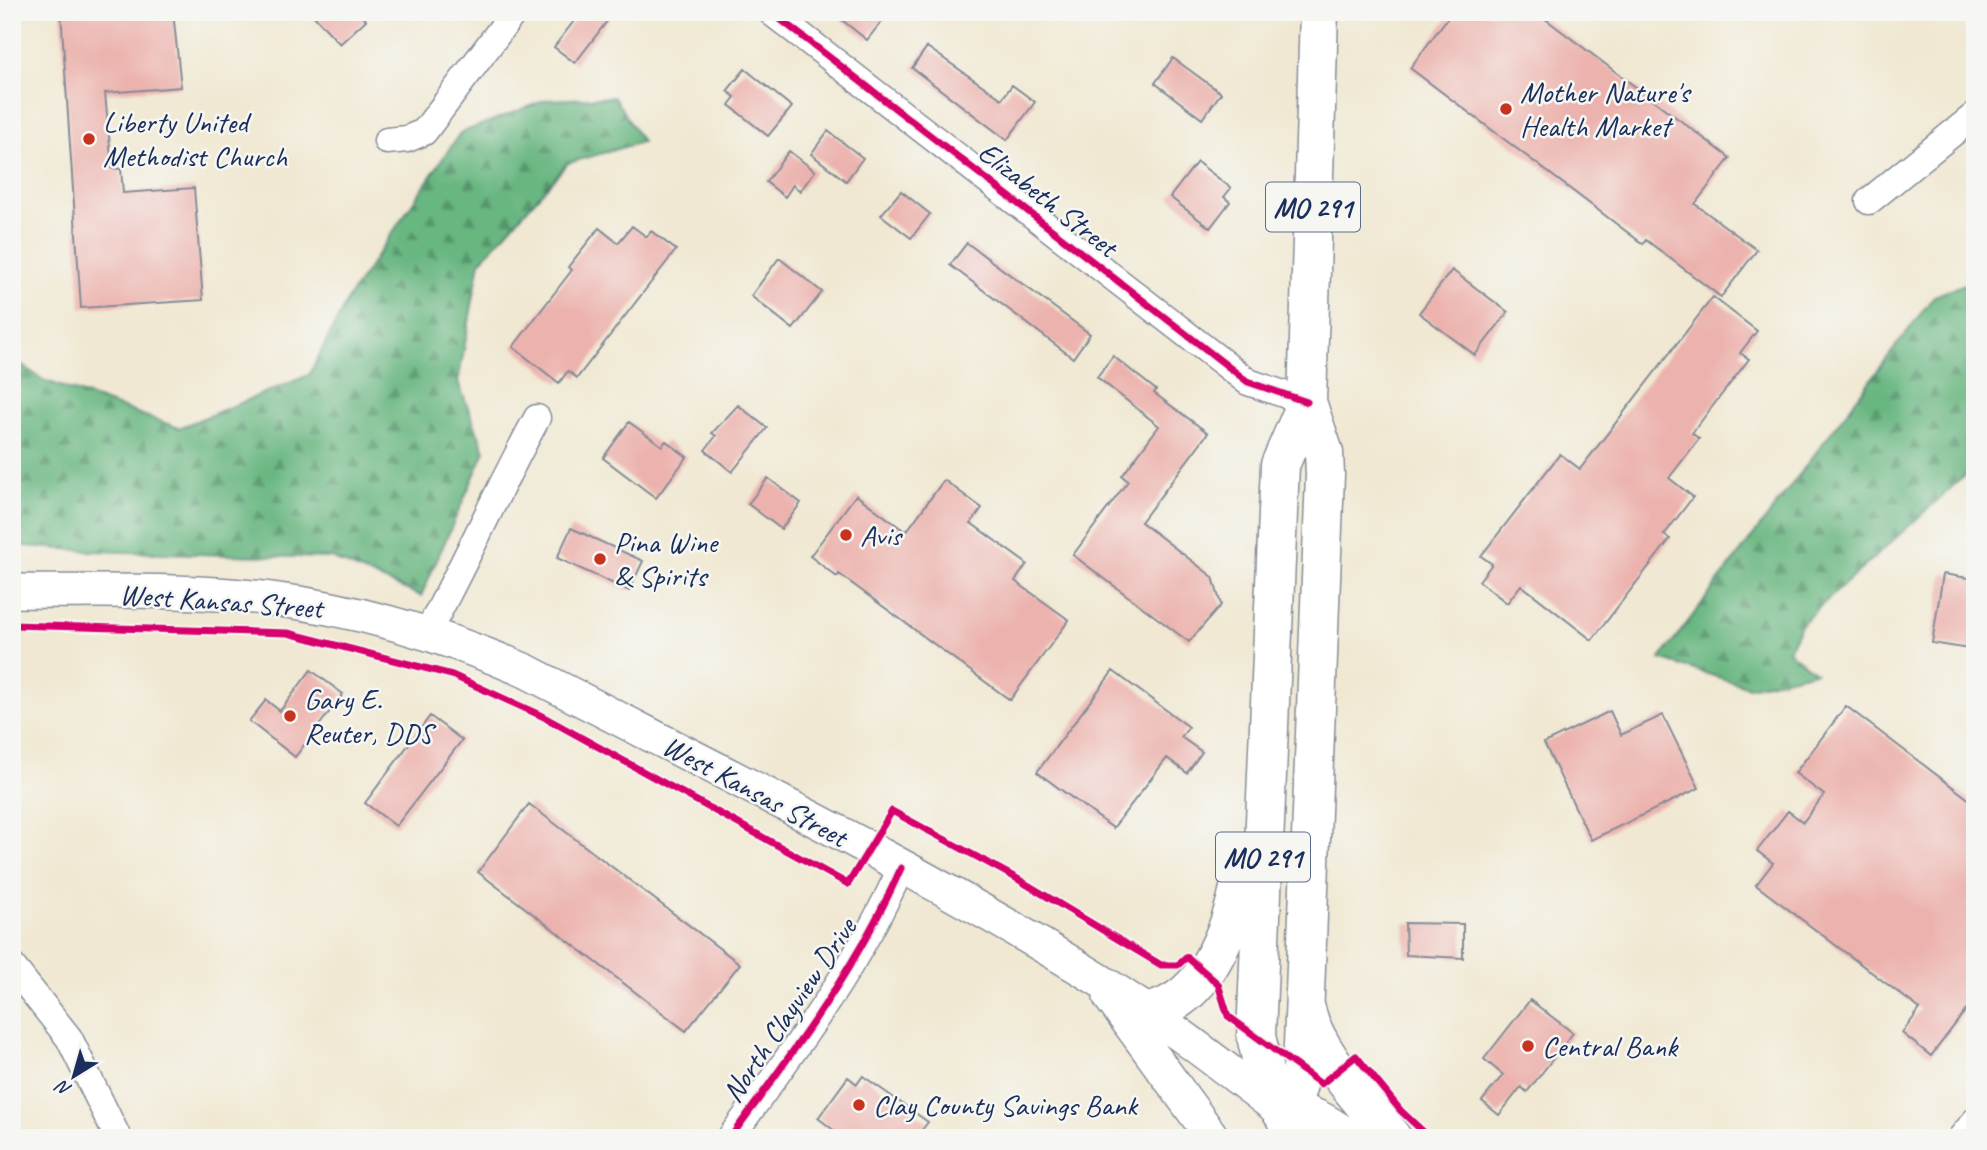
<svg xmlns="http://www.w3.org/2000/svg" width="1987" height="1150" viewBox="0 0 1987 1150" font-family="Caveat,sans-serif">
<defs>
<pattern id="forest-firs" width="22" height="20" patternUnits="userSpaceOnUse" patternTransform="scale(1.75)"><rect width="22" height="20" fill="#67b680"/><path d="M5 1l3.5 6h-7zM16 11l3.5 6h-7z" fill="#54946c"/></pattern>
</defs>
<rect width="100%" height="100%" fill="#f6f6f2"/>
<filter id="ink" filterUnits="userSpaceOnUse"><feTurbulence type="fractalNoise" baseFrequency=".0143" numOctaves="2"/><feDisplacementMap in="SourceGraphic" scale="14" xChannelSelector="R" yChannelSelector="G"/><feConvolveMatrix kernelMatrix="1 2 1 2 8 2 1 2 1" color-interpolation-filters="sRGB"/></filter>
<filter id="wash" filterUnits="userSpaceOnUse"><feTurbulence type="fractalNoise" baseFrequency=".00686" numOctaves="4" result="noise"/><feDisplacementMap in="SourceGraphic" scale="28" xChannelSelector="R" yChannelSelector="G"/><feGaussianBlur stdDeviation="1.57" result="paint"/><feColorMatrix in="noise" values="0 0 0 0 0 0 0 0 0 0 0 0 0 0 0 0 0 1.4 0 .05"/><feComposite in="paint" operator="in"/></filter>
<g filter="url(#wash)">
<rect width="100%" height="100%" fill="#f0e8d2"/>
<path fill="url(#forest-firs)" stroke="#41726f" stroke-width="2" d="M614,97l28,45 -74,21 -88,99 -22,120 27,69 -64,145 -90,-38 -239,-7 -80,-6v-187l31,22 136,48 130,-53 40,-78 111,-164 86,-33z
M1975,280v186l-173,157 -14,28 27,21 -66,15 -89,-28 274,-363z"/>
<g id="blocks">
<path fill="#ecb2ad" d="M61,12h112l8,75 -76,6 7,75 9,1 2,24 71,-5 9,112 -122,8z
M310,12h49l7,8 -26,24z
M581,12h33l-39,51 -21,-16z
M832,12h57l-22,28z
M1452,12h84l194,146 -35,46 62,46 -36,47 -75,-57 -3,4 -233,-176z
M927,47l75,52 10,-14 23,17 -28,38 -95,-72z
M1173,58l48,35 -19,26 -47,-36z
M745,69l47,38 -24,29 -39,-31 6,-8 -8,-6z
M828,131l35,27 -17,23 -35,-27z
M789,151l26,20 -15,20 -7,-6 -8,12 -19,-15z
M1197,162l34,26 -7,9 6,5 -20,26 -40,-31z
M901,191l29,23 -19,24 -30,-23z
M632,226l15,11 4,-6 25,19 -99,128 -9,-7 -9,12 -46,-36 59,-77 -4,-3 31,-39 19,15z
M967,243l123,91 -17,24 -123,-93z
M779,258l43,34 -29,37 -42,-33z
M1452,270l56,42 -33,43 -56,-42z
M1713,297l44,34 -17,22 9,6 -57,74 7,6 -30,39 24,19 -29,38 6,4 -78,101 -71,-55 -14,18 -28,-22 13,-17 -11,-8 79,-102 20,15z
M1113,356l43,34 -2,3 54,40 -67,89 72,55 8,28 -32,37 -116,-87 55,-74 -6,-5 37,-50 -62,-49z
M738,405l29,23 -35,44 -27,-22 11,-14 -4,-3z
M629,422l33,24 4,-5 21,16 -31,41 -53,-40z
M768,478l33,25 -20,26 -33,-25z
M944,480l38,28 -11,15 56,41 -12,17 54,39 -59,80 -171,-126 -2,3 -27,-21 46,-61 50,37z
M571,528l72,33 -14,30 -72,-33z
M1943,574l32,5v71l-43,-7z
M311,670l32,24 -48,63 -46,-36 17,-21 14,11z
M1113,671l76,56 -8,10 21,15 -15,21 -20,-15 -54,70 -76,-56z
M1846,706l129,98v194l-44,58 -29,-23 18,-24 -164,-124 17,-22 -16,-12 31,-40 15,11 21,-27 -29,-22z
M1610,711l11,24 42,-20 36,73 -108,52 -47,-97z
M430,716l32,24 -66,86 -31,-23z
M529,804l211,160 -54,67 -208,-159z
M1405,923l58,1v34l-57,-3z
M1530,1000l43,33 -46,59 -6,-5 -22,28 -17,-14 21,-26 -19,-16z
M863,1076l65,46 -12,16h-72l-26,-20 30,-41 9,7z"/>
</g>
</g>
<g filter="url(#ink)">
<use href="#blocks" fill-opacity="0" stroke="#868c98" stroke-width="2"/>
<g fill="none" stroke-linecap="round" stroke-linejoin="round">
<defs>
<path id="minor" d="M771,12l477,370 59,20
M387,141l20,-2 17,-7 90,-120
M1869,201l106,-86
M427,633c39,-71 71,-144 110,-215
M12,966l57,72 49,100
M730,1138c63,-86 128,-172 171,-270
M1961,1138l14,-17"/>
<path id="major" d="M12,591c86,1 174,-3 260,8 88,11 173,37 254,72 191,99 387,194 570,307 65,40 125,87 185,133v3
M1110,997l103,141"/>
<path id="highway" d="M1306,1009c10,45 58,93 86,129
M1148,1012c63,-12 88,-96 96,-151
M1281,1111l15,-20 6,-21 23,-595 -1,-22 -17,-51 12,-390
M1281,1111c26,0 45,12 66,27
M1296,1138l-29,-54 -11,-48 24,-571 27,-63"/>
</defs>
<use href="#minor" stroke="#868c98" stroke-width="29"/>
<use href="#major" stroke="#868c98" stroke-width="36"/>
<use href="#highway" stroke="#868c98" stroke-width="41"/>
<use href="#minor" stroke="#fff" stroke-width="26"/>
<use href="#major" stroke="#fff" stroke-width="33"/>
<use href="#highway" stroke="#fff" stroke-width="38"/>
<defs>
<path id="cycleway" d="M771,12l477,370 59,20
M12,625l276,8 164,42 90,41 306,168 44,-73 124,67 145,87h17l9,-8 31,27 10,32 93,68 35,-28 45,55 29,27
M730,1138c63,-86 128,-172 171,-270"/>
</defs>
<use href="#cycleway" stroke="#f6f6f2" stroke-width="11"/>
<use href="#cycleway" stroke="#d6006c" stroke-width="7"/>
</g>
</g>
<g fill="#c8321e" stroke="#f6f6f2" stroke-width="2.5">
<circle cx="1506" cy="109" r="7"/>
<circle cx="89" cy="139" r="7"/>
<circle cx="846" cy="535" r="7"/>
<circle cx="600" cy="559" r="7"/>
<circle cx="290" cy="716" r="7"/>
<circle cx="1528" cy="1046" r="7"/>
<circle cx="859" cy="1105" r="7"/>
</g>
<g text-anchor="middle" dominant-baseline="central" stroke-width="5" stroke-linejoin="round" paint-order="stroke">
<g fill="#f6f6f2" stroke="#5d6b8a" stroke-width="2">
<rect x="1266" y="182.5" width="94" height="49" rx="5"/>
<rect x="1216" y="832.5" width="94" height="49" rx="5"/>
</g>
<g font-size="28" font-weight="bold" fill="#1b2f5e">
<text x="1313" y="207">MO 291</text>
<text x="1263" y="857">MO 291</text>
</g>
<g font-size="30" fill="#1b2f5e" stroke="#f6f6f2" text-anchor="start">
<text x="1520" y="92">Mother Nature's<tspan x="1520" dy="34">Health Market</tspan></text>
<text x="103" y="122">Liberty United<tspan x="103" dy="34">Methodist Church</tspan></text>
<text x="860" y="535">Avis</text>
<text x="614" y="542">Pina Wine<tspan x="614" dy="34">&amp; Spirits</tspan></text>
<text x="304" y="699">Gary E.<tspan x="304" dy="34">Reuter, DDS</tspan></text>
<text x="1542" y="1046">Central Bank</text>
<text x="873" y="1105">Clay County Savings Bank</text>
</g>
<g font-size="30" fill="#1b2f5e" stroke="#f6f6f2">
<text transform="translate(1048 199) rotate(38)">Elizabeth Street</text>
<text transform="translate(221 601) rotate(4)">West Kansas Street</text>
<text transform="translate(755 791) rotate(28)">West Kansas Street</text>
<text transform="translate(789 1010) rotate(-56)">North Clayview Drive</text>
</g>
</g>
<rect width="1987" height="1150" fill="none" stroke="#f6f6f2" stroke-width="42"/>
<g transform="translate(74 1076) rotate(217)" stroke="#f6f6f2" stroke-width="5" paint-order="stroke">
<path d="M0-5L12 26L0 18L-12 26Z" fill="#1b2f5e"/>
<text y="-10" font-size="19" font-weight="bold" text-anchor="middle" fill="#1b2f5e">N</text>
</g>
</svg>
